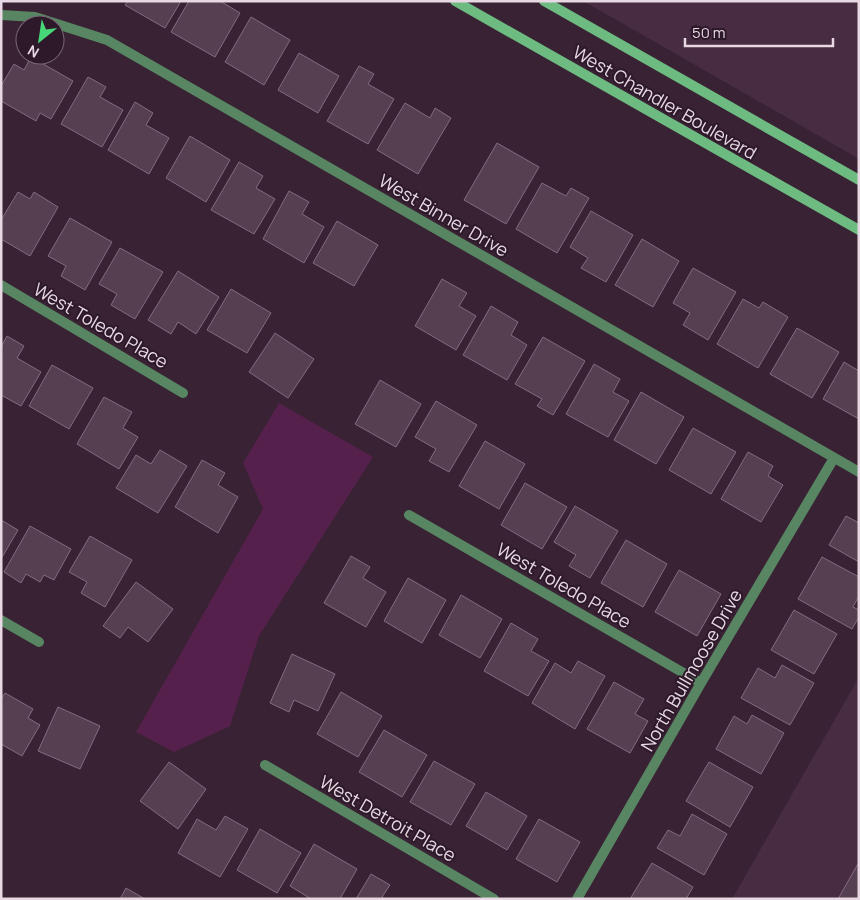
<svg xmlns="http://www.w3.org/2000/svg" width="860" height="900" viewBox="0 0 860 900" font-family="Manrope,sans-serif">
<rect width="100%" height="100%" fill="#382233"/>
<path fill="#472c42" d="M583,1h276v158l-204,-117z
M859,677v222h-127z"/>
<path fill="#55214c" d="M279,403l94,54 -114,179 -29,90 -56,26 -38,-20 127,-223 -20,-46z"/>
<path fill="#563f51" stroke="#856b7f" d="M128,1h53l-16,27 -40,-23z
M189,1h31l20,12 -25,44 -44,-25z
M251,17l39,23 -26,45 -39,-23z
M299,53l40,23 -21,37 -40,-23z
M31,57l42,24 -22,38 -11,-6 -4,8 -35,-20v-15l13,-22 10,6z
M359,66l15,8 -6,10 26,15 -26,45 -41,-23z
M88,77l18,10 -6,10 23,13 -21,37 -41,-23z
M135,102l18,11 -7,12 23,13 -20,36 -41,-24z
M405,103l25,15 5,-10 16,10 -33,56 -41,-24z
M190,136l40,24 -24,42 -40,-24z
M497,143l42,24 -33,57 -42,-24z
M239,162l24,14 -7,12 19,11 -21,35 -43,-24z
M542,183l24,13 5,-8 18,10 -32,55 -41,-24z
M289,191l20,11 -7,12 22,13 -20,36 -41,-24z
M18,192l12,7 4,-7 24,15 -28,49 -29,-17v-19z
M591,211l42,24 -27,47 -25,-14 7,-10 -18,-11z
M70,218l42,24 -27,48 -24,-14 5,-10 -18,-10z
M337,221l41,24 -24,41 -41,-23z
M642,239l37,22 -26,46 -38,-22z
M120,248l43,24 -28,47 -24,-14 6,-11 -18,-10z
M693,268l43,24 -28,48 -25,-15 7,-12 -17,-10z
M178,271l41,26 -23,37 -18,-12 -7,12 -23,-14z
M442,279l25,14 -8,13 17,10 -20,34 -41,-24z
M231,289l40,24 -24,40 -40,-23z
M743,299l16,9 4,-6 25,15 -30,51 -41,-24z
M491,306l27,16 -7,13 16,10 -20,35 -44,-25z
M797,328l42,24 -27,46 -42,-24z
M275,333l39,26 -26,39 -39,-26z
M7,336l17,10 -7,12 24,14 -20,34 -20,-11v-48z
M543,337l42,24 -32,54 -16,-9 5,-7 -27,-15z
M844,362l15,9v48l-36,-20z
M594,364l26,15 -7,13 16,9 -21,36 -42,-23z
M52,365l41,23 -24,41 -40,-23z
M380,380l41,24 -25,43 -41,-23z
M641,392l43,25 -28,47 -42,-24z
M104,397l28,15 -9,16 15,9 -19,32 -42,-25z
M436,401l41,24 -28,47 -20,-11 7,-12 -21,-12z
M693,428l43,24 -25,42 -42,-24z
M485,441l40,23 -26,45 -40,-23z
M160,450l27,16 -29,47 -42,-25 20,-33 15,9z
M748,452l25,14 -5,10 15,9 -22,37 -40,-23z
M202,460l23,13 -7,12 20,12 -20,36 -43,-26z
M525,483l42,24 -25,42 -41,-24z
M575,506l43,25 -28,47 -21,-12 7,-11 -22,-13z
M846,516l13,7v39l-30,-17z
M1,520l17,10 -17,29z
M30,526l41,23 -17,31 -10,-5 -4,7 -14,-8 -5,9 -17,-11z
M90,536l42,24 -27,47 -24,-14 6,-11 -18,-10z
M626,540l41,24 -24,43 -42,-24z
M351,556l19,11 -7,11 23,14 -20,35 -42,-24z
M822,557l37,20v19l-6,11 6,3v7l-7,12 -54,-30z
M679,570l42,24 -24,42 -42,-24z
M408,578l38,22 -24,43 -38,-22z
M136,582l37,27 -25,33 -20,-15 -8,11 -17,-12z
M461,595l41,24 -22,39 -41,-23z
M794,610l43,24 -23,40 -43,-24z
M511,623l27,16 -7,12 18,10 -21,35 -44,-25z
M292,654l43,20 -17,37 -24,-11 -5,12 -19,-9z
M578,661l27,15 -30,53 -43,-26 23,-40 16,10z
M782,665l32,18 -24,42 -49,-27 17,-30 17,10z
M614,682l30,17 -9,15 13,7 -18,32 -43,-24z
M341,692l41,24 -24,41 -41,-23z
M5,693l28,16 -5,9 12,7 -18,31 -21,-12v-45z
M58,707l42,19 -20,43 -42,-18z
M752,715l32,18 -23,41 -45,-25 18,-33 13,8z
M384,730l43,25 -25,42 -43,-25z
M434,761l41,23 -24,41 -41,-23z
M169,762l37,27 -28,40 -38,-28z
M709,762l44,25 -23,40 -44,-26z
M486,792l41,24 -20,34 -41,-24z
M692,814l35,20 -23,41 -47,-27 11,-18 12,6z
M225,816l23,13 -28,48 -42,-24 19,-34 19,11z
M539,819l41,23 -23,40 -41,-23z
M260,829l41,24 -24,40 -40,-23z
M314,844l43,25 -17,30h-29l-21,-13z
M859,862v37h-21z
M652,863l41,24 -7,12h-56z
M371,874l19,11 -8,12 3,2h-29z
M126,888l19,11h-25z"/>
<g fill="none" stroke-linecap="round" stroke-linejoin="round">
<path stroke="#588663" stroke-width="10" d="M1,15l34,2 72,23 752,432
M1,285l182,108
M409,515l292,168
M1,620l38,22
M265,765l229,134
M577,899l124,-216 133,-225"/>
<path stroke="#6ebb82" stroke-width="10" d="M455,1l404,229
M544,1l315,179"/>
</g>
<g text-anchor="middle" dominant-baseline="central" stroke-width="4" stroke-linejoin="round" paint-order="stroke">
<g font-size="18" fill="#e7d8e3" stroke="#2d1929">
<text transform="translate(665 102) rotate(30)">West Chandler Boulevard</text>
<text transform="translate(444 215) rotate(30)">West Binner Drive</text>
<text transform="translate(101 325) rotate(30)">West Toledo Place</text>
<text transform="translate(564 585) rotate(30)">West Toledo Place</text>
<text transform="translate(691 670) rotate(-60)">North Bullmoose Drive</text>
<text transform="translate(388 818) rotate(30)">West Detroit Place</text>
</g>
</g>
<rect width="860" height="900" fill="none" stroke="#e7d8e3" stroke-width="5"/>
<g transform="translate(40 40) rotate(210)"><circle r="24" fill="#2d1929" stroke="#776573"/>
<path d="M0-4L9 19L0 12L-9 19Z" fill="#47d779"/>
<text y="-8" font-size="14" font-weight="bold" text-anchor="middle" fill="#e7d8e3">N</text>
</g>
<path d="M685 38v8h148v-8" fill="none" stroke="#e7d8e3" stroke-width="2.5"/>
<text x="692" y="38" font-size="15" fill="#e7d8e3" stroke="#2d1929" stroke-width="4" paint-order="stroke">50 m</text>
</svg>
